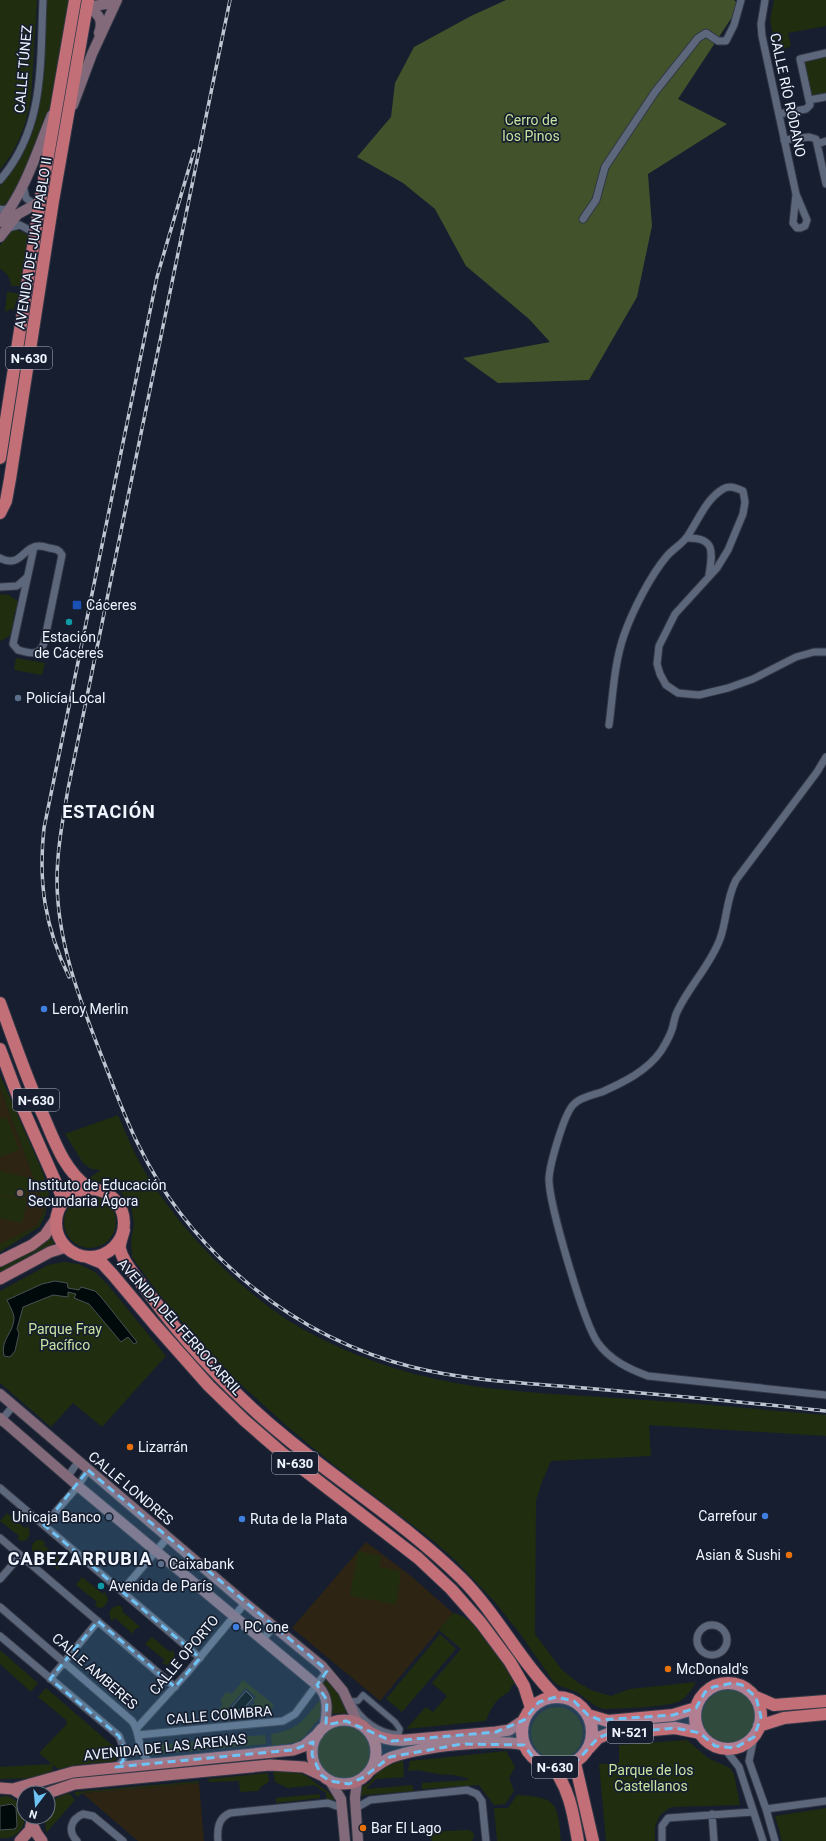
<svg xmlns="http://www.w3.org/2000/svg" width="826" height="1841" viewBox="0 0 826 1841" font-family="Roboto,sans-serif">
<rect width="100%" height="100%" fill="#161e2f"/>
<path fill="#2d2414" d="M0,1087l45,121 -8,18 -35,18h-2z
M366,1542l45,34 42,37 -73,88 -88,-73z
M199,1783l5,58h-66l-56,-48z"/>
<path fill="#212d0f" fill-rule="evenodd" d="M0,0h37l-6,99c-5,26 -14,51 -31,71z
M47,0h23l-16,93 -4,13 -38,96 -8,5 -4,-1v-20l22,-30 9,-20 7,-23 4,-26z
M774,0h52v26l-38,7 3,13 -7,3 -5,-3 -7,-1 -2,-9h3l-3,-17z
M826,53v44l-17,3 -9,-41z
M17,230l9,4 4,5 -7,47h-12c-1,-9 -4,-13 -11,-17v-24l11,-14z
M7,292l15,2 -6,7 -2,9 -3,-1 -6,3z
M0,594l10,1 1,2 6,3c2,6 0,7 -2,12 -5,13 3,23 -15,29z
M16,658l29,5 -3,12 -28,-5z
M0,1075l43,98 6,21 -4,22 -6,11 -39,25v-8l37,-18 8,-18 -45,-121z
M118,1115c9,21 18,43 31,63 34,54 81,102 134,139 37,25 97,49 140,59 72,18 148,18 222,24 60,4 121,10 181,15v21l-177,-11 2,31 -100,5 -10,23 -5,17 -1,133 27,36 15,12 14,8 20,6 19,-7 66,-7c-4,7 -9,15 -16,19 -10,6 -63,8 -77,8 -10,-3 -16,-10 -25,-16 -9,-5 -18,-5 -25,-12l-32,-46 -27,-34 -38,-40 -20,-18 -107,-82 -40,-33 -52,-47 -47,-49 -38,-47 -20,-28 -1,-16 3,-17 -3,-17 -10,-15 -19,-10 -16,-2 15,-10 -10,-1 -8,-6 -18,-29z
M7,1117l12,33 -19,7v-38z
M0,1171l30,7 -5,22 -25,-6z
M0,1195l27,6 -5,22 -22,-5z
M64 1222a26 26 0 1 1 52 0a26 26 0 1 1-52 0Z
M51,1237l4,8 -55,29v-10z
M64,1262l15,2 16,8 13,13 58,71 -64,71 -29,-24 -22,24 -51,-44v-92l48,-26z
M7,1513l18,15 3,-2 2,8 -3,6 -5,1 -5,-2 2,-3 -19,-15z
M37,1540h4l4,2 -1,3 21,18 -5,2 -2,5 -21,-18 -3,4c-3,-6 -4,-12 3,-16z
M358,1551l23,5 -2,11 22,4 -5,34 -23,-5 2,-13 -3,13 -22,-4z
M82,1577l21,17 2,-2 3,8 -4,7 -5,1 -4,-3 2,-3 -21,-17z
M119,1605l4,3 -1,3 18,16 -5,2 -2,5 -18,-16 -3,3c-3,-5 -4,-8 0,-13z
M453,1613c24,3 50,51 62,71l-3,1 -2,6c-14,8 -19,16 -24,30l-80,8 20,-22 7,5 14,-16 -15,-13 29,-34 -22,-19z
M440,1634l16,15 -54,63 -16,-13z
M152,1637l18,15 3,-2 2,8 -3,6 -5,1 -5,-2 3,-3 -20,-16z
M0,1650l38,33 -7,9 -31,-28z
M329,1679l5,1 13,33 -16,1 -8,-27v-4z
M243,1680l31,25 -6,9 -45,4 -6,-6 6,-8 -3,-3 6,-9 6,2zM246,1688l10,9 -3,4 2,2 -8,7 -6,-1 -5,4 -7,-6z
M46,1688l73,63v5l-4,5 -40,4 -16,4 -6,-4 -1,8 -19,5 -33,1v-12l52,-3 -13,-11 28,-29 -1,-4 -28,-23z
M702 1717a27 27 0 1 1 54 0a27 27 0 1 1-54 0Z
M321,1699l1,16 -18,22 -7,5 -25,4 -1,-12c28,-4 33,-15 50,-35z
M531 1733a26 26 0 1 1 52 0a26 26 0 1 1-52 0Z
M316 1753a27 27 0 1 1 54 0a27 27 0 1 1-54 0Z
M265,1735l1,9 -116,11 -3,-9z
M687,1740l21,18 22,10 4,6 6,31 -68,2 -4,2 -8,6 -5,12v14h-49l-7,-77 20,-1v-18z
M506,1751l9,16 -6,11 5,13 -9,13 -11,1 -15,-20 -57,4v-6l48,-3c-12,-7 -24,-4 -37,-7 -12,-2 -12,-4 -25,-2l2,-10z
M403,1760l1,17 -28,2 -10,10 46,-4 2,6 -50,4 -6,5 3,-13 7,-3 14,-16z
M273,1771c23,0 26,-2 44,13 6,5 12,7 17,14v3l-8,-2v-6l-12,-8 -26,3 -13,-6z
M268,1773l1,9 -7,4 -4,5 -18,1 -1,-11 -30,1 -1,-3z
M199,1781v2l-117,10 -5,4 -3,-5z
M69,1793l6,7 -29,33 -1,-16h3c0,-16 6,-19 21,-24z
M320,1794v4l-44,5v-5z
M517,1795c40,2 41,8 44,46h-64l-3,-33h14z
M7,1796c27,9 21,45 -7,42v-8h7l10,-5 -1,-17 -12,-3 -4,1v-9z
M826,1808v33h-44l-7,-25z
M468,1830l5,2 1,4 -2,5h-40l-4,-9z"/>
<path fill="#42522b" d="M506,0h228l6,5 -62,94 49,25 -79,50 4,52 -15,71 -48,83 -91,3 -35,-25 87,-16 -21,-23 -63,-53 -31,-57 -32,-26 -46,-26 34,-40 4,-34 19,-36 57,-31z"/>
<path fill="#000a0b" stroke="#485054" d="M55,1281l12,2 1,5 11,2 2,-3 14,4 6,6 36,45 -3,2 -6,-7 -7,5 -32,-38 -15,-6 2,-4 -8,-2v5l-15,-2 -30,12 -6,22 2,4 -4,18 -5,6 -6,-1c-4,-17 10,-23 10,-38 0,-5 -5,-13 -7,-18l35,-16z
M246,1691l7,7 -8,9 -9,4 -4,-4z
M12,1804l4,4 1,18 -2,3 -15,1v-24z"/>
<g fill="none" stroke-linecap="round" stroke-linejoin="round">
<defs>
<path id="pedestrian" d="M363,1695l32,27 5,7 -1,5c-20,0 -39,-15 -48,-33h7z"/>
<path id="minor" d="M765,0l-4,24 1,12 34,158 11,26 -2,6 -5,2h-3l-4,-5 3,-29
M809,100l17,-3
M779,114l27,-5 4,-4 -10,-46 26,-6
M784,140l25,-3 7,2 10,45
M817,144l9,-3
M0,180c45,-52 40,-116 43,-180
M23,185l3,13 9,7
M0,209l3,1 9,-3
M583,219l13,-19 9,-33 50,-75 43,-54 8,-5 12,8h8l8,-16 7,-25
M8,228l12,-3 11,6 4,6
M686,538c29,-1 27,13 23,37
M0,558c21,11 23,-12 39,-12 3,0 7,1 10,2 6,1 10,1 13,7l-18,88c-5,14 -15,10 -26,7l-5,-6 21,-97
M0,587l17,-1 9,-8
M609,725c4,-30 5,-61 15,-90 9,-25 26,-59 43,-79 6,-7 15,-12 20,-19 11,-16 19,-38 36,-48 7,-4 13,-1 20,2l2,11 -2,12 -15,36 -11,18 -42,46 -16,32 -2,18 3,10 6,11 12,8 21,2 29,-7 25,-9 43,-22 18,-5h12
M826,757l-9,15 -81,108c-10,19 -9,40 -16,59 -10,27 -31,47 -43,73 -2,4 -3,9 -4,14 -2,9 -7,17 -12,25 -14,20 -37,31 -59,41 -9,3 -21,5 -28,12 -10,9 -24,60 -25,74 -1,23 35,146 49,165 12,17 31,26 50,33l178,19
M0,1422l13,-16
M68,1476l10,-14
M0,1488l200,170
M44,1525l34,-39 10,-16
M0,1538l175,149
M0,1579l20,-23
M122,1591l46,-54
M0,1607l132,114c10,13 3,26 17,41h5
M697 1640a15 15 0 1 1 30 0a15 15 0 1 1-30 0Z
M0,1636l119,100 4,11v14l-7,6
M263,1639l11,-13
M50,1679l48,-58
M137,1728l50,-55 58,-70
M138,1735l145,-14 12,-7 32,-43
M754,1737l-5,24 17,48 9,32
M724,1748l15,19 24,74
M356,1808l14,-8 97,-10 10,4 5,7 4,40
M766,1809l60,-8
M712,1814l2,27
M77,1841c-10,-10 -6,-22 6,-27l10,2 30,25
M218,1841c-1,-12 0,-23 12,-28l98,-10 14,5
M662,1841v-15l6,-8 85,-6"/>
<path id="secondary" d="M87,7c11,6 17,12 12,26
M87,7l19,-3 4,-4
M73,105l19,-51 25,-54
M0,222c25,-30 37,-71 52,-107
M0,237l18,-23 22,-12
M0,1394l245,209 77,63 21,25 15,32
M0,1418l78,68 241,201c10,11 8,24 6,38
M330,1781l11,18 4,42
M357,1781l-2,17 3,43"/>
<path id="primary" d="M0,1261l32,-16 13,-10 11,-16
M0,1279l50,-27 16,-5
M312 1752a32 32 0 1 1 64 0a32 32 0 1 1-64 0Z
M368,1731c13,7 22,10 37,9l91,-8 13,-2 15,-10
M371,1770c7,-5 13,-10 21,-13 29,-10 102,-19 132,-12
M0,1788l13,1 11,7
M13,1789l60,-17 220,-22 11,-4 14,-12
M48,1793l26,-9 196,-19 34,2 17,8
M32,1824l5,10 5,7
M20,1841l10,-11 3,-13"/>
<path id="trunk" d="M0,458l40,-256 35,-202
M0,513l6,-12 4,-22 43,-278 35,-201
M0,1003c14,38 27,77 44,114 11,26 21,54 45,71
M0,1049l20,53 44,99
M56 1223a34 34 0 1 1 68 0a34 34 0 1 1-68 0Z
M124,1230c-1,5 -5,14 -4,19 3,15 21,34 30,46 40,54 88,104 140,146 57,46 119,86 171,137 36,36 59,83 95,119
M87,1257l15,6 11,12 42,50 54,61 35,34 38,33 136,105 33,31 30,34 29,39 14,24 7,22
M695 1716a33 33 0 1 1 66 0a33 33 0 1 1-66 0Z
M522 1732a35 35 0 1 1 70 0a35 35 0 1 1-70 0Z
M756,1697l18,8 52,-4
M588,1715l20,6 65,-6 23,-7
M759,1726l25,-8 42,-4
M589,1748l9,-10 10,-4 67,-6 25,5
M575,1763l18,78
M553,1767c17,24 20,46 25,74"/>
</defs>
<use href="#pedestrian" stroke="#323745" stroke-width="8"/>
<use href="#minor" stroke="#323745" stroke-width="9"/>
<use href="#secondary" stroke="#323745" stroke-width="12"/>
<use href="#primary" stroke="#323745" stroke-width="13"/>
<use href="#trunk" stroke="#323745" stroke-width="14"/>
<use href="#pedestrian" stroke="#5d677c" stroke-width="5.5"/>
<use href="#minor" stroke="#5d677c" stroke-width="7"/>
<use href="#secondary" stroke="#836a7a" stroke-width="10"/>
<use href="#primary" stroke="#a96d79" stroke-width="11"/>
<use href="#trunk" stroke="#c26f78" stroke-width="12"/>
<defs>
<path id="rail" d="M230,0l-162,789c-5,30 -11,60 -11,91 0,68 28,133 52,195 9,23 18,47 29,69 53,110 156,193 274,223 56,14 115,16 172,21 81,7 162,14 242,23
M69,977c-24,-50 -31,-94 -25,-149l113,-551 37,-126"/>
</defs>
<use href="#rail" stroke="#c0c6d1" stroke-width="3.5"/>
<use href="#rail" stroke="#161e2f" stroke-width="2" stroke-dasharray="6" stroke-linecap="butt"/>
</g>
<path fill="#6fc2f4" fill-opacity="0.2" stroke="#6fc2f4" stroke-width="3" stroke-dasharray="8 5" stroke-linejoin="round" d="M88,1470l234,196 5,5 -10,14 10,15 -1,25 20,-4 46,20 104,-9 28,-12 15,-18 17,-5 18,4 14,14 12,5 73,-5 23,-7 9,-16 8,-5 20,-4 9,2 14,12 5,20 -7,20 -19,11 -20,-2 -15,-13 -25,-5 -67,6 -10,4 -23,25 -22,4 -18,-7 -11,-15 -62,-1 -72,13 -26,20 -15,7 -19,-3 -9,-6 -9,-20 1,-13 -20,8 -177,17 7,-6v-14l-4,-11 -69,-57 48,-58 77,66 25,-29 -156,-133z"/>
<rect fill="#1a4fb4" stroke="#161e2f" stroke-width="1.5" x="72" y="600" width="10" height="10" rx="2"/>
<g fill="#0f9aa8" stroke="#161e2f" stroke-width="1.5">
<circle cx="69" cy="622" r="4"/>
<circle cx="101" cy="1586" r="4"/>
</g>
<g fill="#5c6f8a" stroke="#161e2f" stroke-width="1.5">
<circle cx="18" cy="698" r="4"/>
<circle cx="109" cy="1517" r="4"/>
<circle cx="161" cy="1564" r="4"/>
</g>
<g fill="#3f7fe0" stroke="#161e2f" stroke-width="1.5">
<circle cx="44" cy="1009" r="4"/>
<circle cx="765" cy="1516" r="4"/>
<circle cx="242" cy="1519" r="4"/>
<circle cx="236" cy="1627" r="4"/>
</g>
<circle fill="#8d6e63" stroke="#161e2f" stroke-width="1.5" cx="20" cy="1193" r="4"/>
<g fill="#e8710a" stroke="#161e2f" stroke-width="1.5">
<circle cx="130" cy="1447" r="4"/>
<circle cx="789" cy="1555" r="4"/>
<circle cx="668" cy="1669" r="4"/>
<circle cx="363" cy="1828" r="4"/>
</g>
<g text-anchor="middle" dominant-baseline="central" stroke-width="3.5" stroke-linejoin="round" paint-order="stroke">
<g fill="#161e2f" stroke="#afb4c1" stroke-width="1">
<rect x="6" y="347" width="46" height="22" rx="3"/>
<rect x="13" y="1089" width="46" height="22" rx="3"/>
<rect x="272" y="1452" width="46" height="22" rx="3"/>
<rect x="607" y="1721" width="46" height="22" rx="3"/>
<rect x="532" y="1756" width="46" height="22" rx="3"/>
</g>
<g font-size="13" font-weight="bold" fill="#f0f5ff">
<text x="29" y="358">N-630</text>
<text x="36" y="1100">N-630</text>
<text x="295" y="1463">N-630</text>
<text x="630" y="1732">N-521</text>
<text x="555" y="1767">N-630</text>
</g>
<g font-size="14" fill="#f0f5ff" stroke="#161e2f">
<text transform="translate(23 69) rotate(-85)">CALLE TÚNEZ</text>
<text transform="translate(788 95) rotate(78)">CALLE RÍO RÓDANO</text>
<text transform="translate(33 243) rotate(-81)">AVENIDA DE JUAN PABLO II</text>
<text transform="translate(180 1327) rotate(48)">AVENIDA DEL FERROCARRIL</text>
<text transform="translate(131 1488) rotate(40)">CALLE LONDRES</text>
<text transform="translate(184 1655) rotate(-50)">CALLE OPORTO</text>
<text transform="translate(95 1671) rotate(41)">CALLE AMBERES</text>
<text transform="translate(219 1715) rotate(-5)">CALLE COIMBRA</text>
<text transform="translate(165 1747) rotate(-6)">AVENIDA DE LAS ARENAS</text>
</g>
<g font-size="14" fill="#c7e4a0" stroke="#161e2f">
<text x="531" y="120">Cerro de<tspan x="531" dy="16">los Pinos</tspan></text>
<text x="65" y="1329">Parque Fray<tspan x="65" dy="16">Pacífico</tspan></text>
<text x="651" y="1770">Parque de los<tspan x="651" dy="16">Castellanos</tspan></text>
</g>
<g font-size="14" fill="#f0f5ff" stroke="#161e2f" text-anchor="start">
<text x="86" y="605">Cáceres</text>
<text x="69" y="637" text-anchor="middle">Estación<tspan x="69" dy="16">de Cáceres</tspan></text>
<text x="26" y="698">Policía Local</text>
<text x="52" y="1009">Leroy Merlin</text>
<text x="28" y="1185">Instituto de Educación<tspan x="28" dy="16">Secundaria Ágora</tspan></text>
<text x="138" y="1447">Lizarrán</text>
<text x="757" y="1516" text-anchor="end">Carrefour</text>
<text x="101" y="1517" text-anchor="end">Unicaja Banco</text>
<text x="250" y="1519">Ruta de la Plata</text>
<text x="781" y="1555" text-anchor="end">Asian &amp; Sushi</text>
<text x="169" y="1564">Caixabank</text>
<text x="109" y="1586">Avenida de París</text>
<text x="244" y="1627">PC one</text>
<text x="676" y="1669">McDonald's</text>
<text x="371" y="1828">Bar El Lago</text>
</g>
<g font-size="18" font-weight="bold" letter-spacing="1" fill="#f0f5ff" stroke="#161e2f">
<text x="109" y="811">ESTACIÓN</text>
<text x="80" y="1558">CABEZARRUBIA</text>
</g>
</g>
<g transform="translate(36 1805) rotate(196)"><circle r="19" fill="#161e2f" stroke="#6d7482"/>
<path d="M0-3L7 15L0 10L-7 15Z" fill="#6fc2f4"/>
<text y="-6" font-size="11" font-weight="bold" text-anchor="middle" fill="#f0f5ff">N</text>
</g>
</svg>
